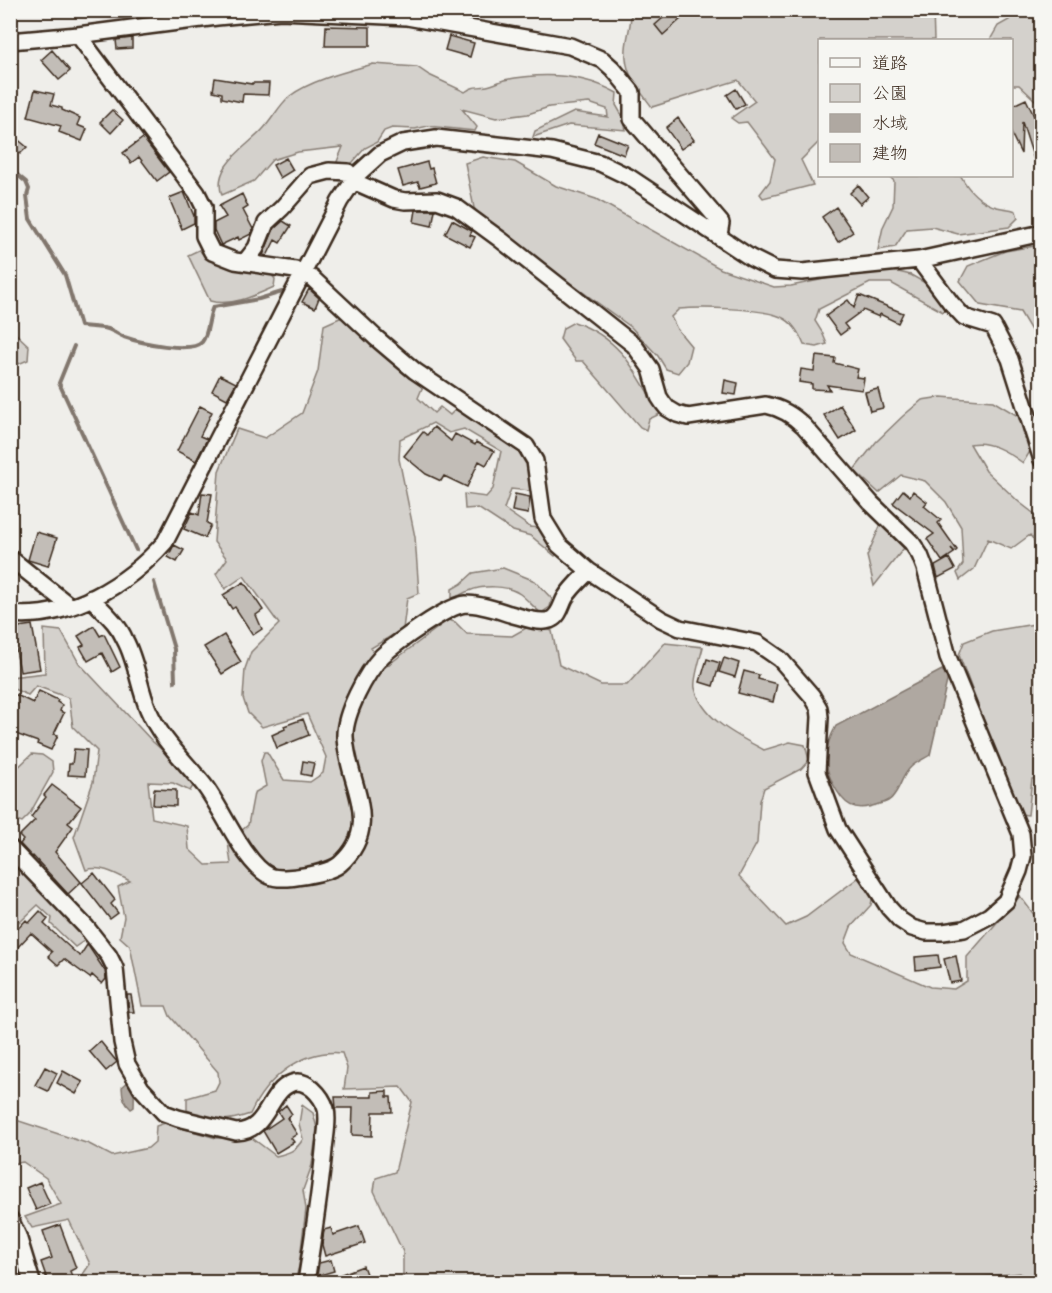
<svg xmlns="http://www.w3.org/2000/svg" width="1052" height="1293" viewBox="0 0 1052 1293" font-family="'Patrick Hand','Klee One',sans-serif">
<rect width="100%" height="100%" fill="#efeeea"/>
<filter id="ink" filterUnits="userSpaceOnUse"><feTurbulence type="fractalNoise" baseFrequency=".0167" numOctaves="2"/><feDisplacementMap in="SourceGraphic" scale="12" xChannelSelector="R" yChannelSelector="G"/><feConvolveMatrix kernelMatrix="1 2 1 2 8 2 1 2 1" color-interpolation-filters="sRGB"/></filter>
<g filter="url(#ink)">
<path fill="#d4d1cc" stroke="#887e75" stroke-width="1.5" d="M933,10l1,30h-114l-1,102 -18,18 12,25 -50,13 -3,-4 10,-13 5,-22 -28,-37 -9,1 -7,-5 24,-17 -17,-21 -86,27c-11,-15 -25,-30 -26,-49 -2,-16 6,-31 5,-47z
M1016,11h25v100l-5,-10 -17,-16h-7v-45h-22l8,-14 11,-6z
M373,64l44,3 12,8 36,17c10,-7 11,-4 22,-6 6,-1 11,-4 17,-6 39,-8 78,-7 113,13l-1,12 7,12 3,13 -57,-5 -36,12 2,-6 39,-19 34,5 -1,-8 -18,-6 -40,4 -21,7 -32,4 -34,-9 15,18 -2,4 -47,-5 -13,3 -23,-1 -8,3 -7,11 -12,6 -12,14 -7,5 -10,-3 7,-17 -45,5 -26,8 -18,21 -32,14c-11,-30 27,-49 42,-67 9,-10 16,-24 26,-32 21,-16 58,-25 83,-32z
M483,157l32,5 41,24 40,13 125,70 53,18 17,-1 57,-12 23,-3h23l17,4 16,9 18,24 -2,4 -52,-29h-21l-51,26 -4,12 7,11 5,12 -10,3 -13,-2c-5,-12 -11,-23 -23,-28 -19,-9 -80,-10 -102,-8l-8,8 6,12 14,17 -4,16 -9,11 -12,-4 -8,-13 -27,-29 -148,-107 -9,-12 -9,-45z
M889,176h72c7,14 20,27 36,31 7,2 12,1 19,4l2,7 -9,9 -51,7 -26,-7 -25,2 -12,18 -17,3 5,-23 10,-21 1,-25z
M1041,245h1l-1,107 -6,-15 -15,-25 -40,-7 -20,-24 8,-15 37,-15z
M201,249v3l3,3 25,11 40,6 6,7 -1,8c-18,8 -43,20 -64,14l-22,-46z
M342,317l81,69 -5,12 16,15 6,-6 10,8 8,-8 63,42 6,11 3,31 -19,-2 -7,20 26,18 10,1 19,24 -4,4 -24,-20 -18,-5 -35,-23 -13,1 -1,-15 22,3 7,-8 8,-38 -37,-22 -15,4 -16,-10 -33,16 -1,20 16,78 4,56 -12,5 -4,31 -32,19 13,20 64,-48 7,2 12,12 45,2 21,-12 19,7 7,34 42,20h26l38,-42 38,4c-2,9 -10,33 -8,41 8,32 43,48 69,62l26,-8 15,3 4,15 -8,9 -37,19 -4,13 -3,42 -18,33 47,50 20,-9 52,-39 15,17 -2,10 -20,22 -6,16 6,10 79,34 24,2 13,-8v-24l53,-61 21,28v358h-12l-9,-9 -37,4 -11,5h-569v-30l-29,-61 2,-13 19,-6 17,-70 -11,-15 -57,2 3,-21 -5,-15c-41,-4 -76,26 -92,61 -26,9 -37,8 -63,-4v-12l28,-8 4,-8 -1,-10 -48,-56 -4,-10h-24l-12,-60 -10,-9 4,-20 -6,-30 12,-6c-14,-7 -28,-16 -44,-11l-12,-33 19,-55 4,-31 -24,-24 -4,-29 -33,-12 -8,9 -17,-7 -1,-11 35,-4 -1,-44 17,2 18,32 74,79 24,21 16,23 -3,5 -17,-8 -25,-1 4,36 35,8 2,23 17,16 25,-1 -3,-22 20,-17 6,-32 12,-7 -5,-25 3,-9h3l17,28 26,2 13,-9 3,-16 -19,-43 -45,13 -14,-14 -5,-15 2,-29 6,-17 28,-28 -35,-48 -19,13 -9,-15 11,-15 -13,-17 5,-71 18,-42 28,9 37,-25 16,-42 6,-46z
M574,322c49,17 62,51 86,92l-11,5 -3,11 -6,-3 -57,-66h-7l-16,-22 3,-11z
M11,329l18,17 -1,14 -17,7z
M941,397l52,4 25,15 13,34 -8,13c-15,-11 -34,-23 -53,-19l16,27 33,31 22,17v27l-6,-4 -5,-7 -19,14 -23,-10 -14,30 -14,11 -3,-7 6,-9 -2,-37 -15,-25 -21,-21 -24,-6 -22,18 -25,-23 22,-28 27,-26 19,-16z
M881,524l23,24 -30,38 -7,-30z
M503,568l32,13 17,18 -2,8 -9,6c-8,-6 -14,-14 -21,-19 -13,-9 -37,-9 -51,-3 -7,2 -10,6 -17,7v-9l9,-5 12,-11z
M1041,623v155l-9,1 -4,36 -9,-1 -60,-159 5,-13 28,-11z
M32,754l10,1 10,7 1,10 -24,43 -7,7 -12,-4 1,-44z
M10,857l78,81 -13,9 -24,-23 1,-6 -14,-13 -18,17 -5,-10 2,-23 -6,-18z
M302,1105l11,8 4,15 -5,37 -9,25 3,19 -7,57 -4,16h-215l-1,-2 11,-16 -21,-44 -37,8 -7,-11 36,-13 -15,-26 -23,-16 -12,2 -1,-46 79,26 23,12 36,-8 7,-6 1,-16 9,-3 51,15h36l24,18c13,-3 20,-5 27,-17l-4,-15z"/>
<path fill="#afa8a1" stroke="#81766d" stroke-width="1.5" d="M942,670l6,7 -18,78c-6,4 -14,7 -19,12 -9,8 -10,19 -17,28 -3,5 -9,8 -15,9 -25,9 -35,2 -47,-22 -10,-21 -7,-36 4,-56z
M128,1082c8,6 6,16 6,25l-3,2c-6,-5 -9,-14 -9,-22z"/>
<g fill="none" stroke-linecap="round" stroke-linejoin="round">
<path stroke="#81766d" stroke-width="4" d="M10,169l16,13 3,7 -2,7 3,23 35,56 15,51c9,1 19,1 28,3 6,2 11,6 16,8 14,5 68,17 78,5 7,-9 6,-25 11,-35l46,-8 23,-7
M74,346l-15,37 77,167
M154,582l20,67 1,33"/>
</g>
<path fill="#c2bdb7" stroke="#3b2a1e" stroke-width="1.5" d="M672,10h19l-28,25 -8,-10z
M326,26l44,1v19h-45z
M449,36l25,7 -4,14 -25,-7z
M132,38v10l-15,1 -1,-9z
M52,50l18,21 -11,9 -18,-20z
M215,78l37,6v-1h17l-1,12 -25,-1 -1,8 -20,-4v-5l-9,-2z
M736,89l9,15 -9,5 -9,-14z
M35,90l19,4 -3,11 11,3v2l18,8 -3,7 10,4 -5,12 -23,-9 2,-6 -33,-9z
M1026,99l15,32v44h-2l-17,-53 -1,32 -10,-21v-27z
M112,110l11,10 -12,13 -11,-11z
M678,118l16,22 -13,9 -15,-21z
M10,133l17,14 -7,7 -10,-9z
M598,133l30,12 -4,10 -30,-12z
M143,138l26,34 -12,9 -18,-24 -8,6 -8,-10z
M286,158l7,12 -13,8 -7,-13z
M427,162l2,7 3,-1 4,15 -16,4 -2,-5 -15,4 -5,-16z
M858,185l10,12 -8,7 -10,-11z
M184,192l10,24v7l-12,6 -13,-31z
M242,194l6,13 -5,3 10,19 -2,5 -12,6 -1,-3 -17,8 -7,-15v-7l12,-6 -7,-11z
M836,207l17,25 -15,10 -16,-25z
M416,210h19l-3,16 -18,-4z
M452,220l20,11 -2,4 5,2 -5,10 -25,-13z
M283,221l8,5 -11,17 -5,-3 -8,16 -4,-1 11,-26z
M309,289l10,9 -4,10 -13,-6z
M859,295l44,18 -5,10 -18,-9 -1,3 -16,-7 -19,14 4,5 -8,6 -14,-19 22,-16 6,8z
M816,356l19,2 -1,5 24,6 -2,8 8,1 -2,12 -35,-5 3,5 -18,-1v-5l-13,-2 2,-13 13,2z
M220,375l16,8 -9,16 -15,-8z
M725,380l13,3 -2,12 -13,-2z
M878,389l5,19 -13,3 -5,-19z
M840,405l16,25 -16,10 -16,-25z
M200,406l12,6 -12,24 7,3 -11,22 -19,-10z
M434,427l17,14 4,-7 20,11 1,-3 18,9 -8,14 -7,-4 -12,26 -23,-11 -3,5 -15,-7 -22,-18 19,-24 4,3z
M903,490l7,6 3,-5 14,11 -3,4 17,14 -3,3 19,27 -2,2 -4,-4 3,5 -12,8 -15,-22 7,-5 -41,-31z
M202,493l10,1 -5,29 4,2 -6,13 -21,-9 8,-17 7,3z
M515,494l15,3 -2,17 -16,-3z
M36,532l21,6 -9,28 -20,-6z
M174,545l10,5 -7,12 -9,-5z
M949,558l6,11 -17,9 -3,-12z
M244,582l19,28 -7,5 6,14 -9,6 -18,-28 -3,2 -9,-14z
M32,625l8,44 -20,3 -8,-44z
M94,626l6,10 4,-2 16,33 -8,5 -10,-19 -14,8 -8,-14 4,-2 -6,-9z
M224,635l17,27 -19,12 -18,-27z
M724,658l15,5 -4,14 -16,-5z
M707,659l13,4 -7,23 -13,-4z
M744,671l15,4 -1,4 19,5 -4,18 -35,-9z
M39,691l19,9 -1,2 5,3 -2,6 4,2 -10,21 4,1 -7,15 -14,-6 1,-2 -28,-10v-40l23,11z
M303,719l6,16 -32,13 -5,-13 13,-6 -1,-3z
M74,749l13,1 -2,26 -17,-1 1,-11h3z
M303,761l11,2 -3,13 -10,-2z
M52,785l29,22 -13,16 5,4 -18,25 26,30 -13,12 -35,-38 -1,1 -12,-13 3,-4 -4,-4 16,-16 -4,-3 15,-20 -2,-2z
M154,789l22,1v16l-23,-1z
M94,873l21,27 -4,4 7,9 -8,6 -28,-36z
M40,911l8,8 -4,5 33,30 3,2 7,-11 2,2 16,24 1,8 -4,5 -10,-9 -2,3 -26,-19 -6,6 -10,-9 4,-4 -21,-19 -15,16 -6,-5v-7l16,-17 3,3z
M938,955l2,12 -24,3 -1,-13z
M956,956l5,25 -11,2 -6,-24z
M127,995h4l3,17h-5z
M100,1041l17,21 -11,9 -17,-20z
M45,1067l12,6 -9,18 -13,-6z
M63,1071l20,11 -7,12 -19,-11z
M387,1091v6h4l1,15h-19l-1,24 -20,-1 1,-27h-17l-1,-11h37v-5z
M286,1105l6,9 -5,4 10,16 -6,4 3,4 -18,11 -13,-22 19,-13 -4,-6z
M40,1182l10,22 -14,6 -10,-22z
M60,1225l16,43 -6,3 4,11h-26l-7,-20 11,-4 -9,-27z
M359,1226l6,17 -40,13 -3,-11 2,-15 7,-2 2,7z
M331,1260l3,11 -17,5 2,-13z
M363,1266l6,16h-27l-3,-7z"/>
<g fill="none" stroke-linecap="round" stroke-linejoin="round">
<defs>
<path id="minor" d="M78,35l119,158 7,14v29l8,16 23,9 60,9 17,8 64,60 39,33 111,75 9,15 8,58 16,26 30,26 72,48 19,9 77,15 23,16 32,37 7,12 1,9 -3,55 21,57 51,79 11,12 12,8 14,4h17l21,-3 25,-13 17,-15 13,-30 4,-15 -2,-22 -73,-177 -23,-89 -5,-13 -8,-12 -41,-40 -67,-77c-11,-11 -23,-18 -38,-21l-78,12 -11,-3 -10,-6 -4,-5 -4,-6 -8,-28 -17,-24 -133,-105 -45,-33 -19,-7 -32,1 -11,-2 -41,-18 -5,-9 -19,-1 -19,5 -28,32 -16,15 -10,25 -11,14
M10,41l68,-6 139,-18 64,-6 126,6 163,29 33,14 10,9 19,23v27l89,104 -2,12
M919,260l32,43 13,14 29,9 17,33 32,101
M10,558l60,48
M91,598c12,13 27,25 34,42 11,20 14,47 23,69 13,31 36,51 56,76 18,23 41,80 66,91 12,6 60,-3 70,-12 44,-39 7,-81 5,-127 -1,-23 21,-64 37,-81 14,-13 66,-51 84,-52 15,0 31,6 44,10 12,3 28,10 40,6 10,-4 11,-15 15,-22 6,-10 16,-19 24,-27
M10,614c60,6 117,-29 155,-72l175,-341 19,-28 21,-19 23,-11 33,-5 116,13 48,12 29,14 122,81 24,12 27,2 117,-12 123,-27
M10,848l76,79 23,29 6,12 7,74 5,22 14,24 23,25 14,5 58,14c33,-1 31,-40 56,-49 15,-5 30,13 34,26 3,12 -1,28 -2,41 -4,44 -11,88 -18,132
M10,1219l8,17 14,46"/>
</defs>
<use href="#minor" stroke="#3b2a1e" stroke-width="20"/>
<use href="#minor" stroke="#f6f6f2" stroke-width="15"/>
</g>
</g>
<rect width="1052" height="1293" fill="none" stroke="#f6f6f2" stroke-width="36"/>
<rect x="18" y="18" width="1016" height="1257" fill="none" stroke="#3b2a1e" stroke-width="2" filter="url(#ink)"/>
<rect x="818" y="39" width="195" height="138" fill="#f6f6f2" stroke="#aba49d" stroke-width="1.5"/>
<rect x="830" y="58" width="30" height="9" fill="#f6f6f2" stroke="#aba49d" stroke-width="1.5"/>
<text x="872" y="69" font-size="18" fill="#3b2a1e">道路</text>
<rect x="830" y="84" width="30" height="18" fill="#d4d1cc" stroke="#aba49d" stroke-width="1.5"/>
<text x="872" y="99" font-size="18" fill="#3b2a1e">公園</text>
<rect x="830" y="114" width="30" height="18" fill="#afa8a1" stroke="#aba49d" stroke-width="1.5"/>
<text x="872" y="129" font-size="18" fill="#3b2a1e">水域</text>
<rect x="830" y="144" width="30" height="18" fill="#c2bdb7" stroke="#aba49d" stroke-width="1.5"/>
<text x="872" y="159" font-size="18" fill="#3b2a1e">建物</text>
</svg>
